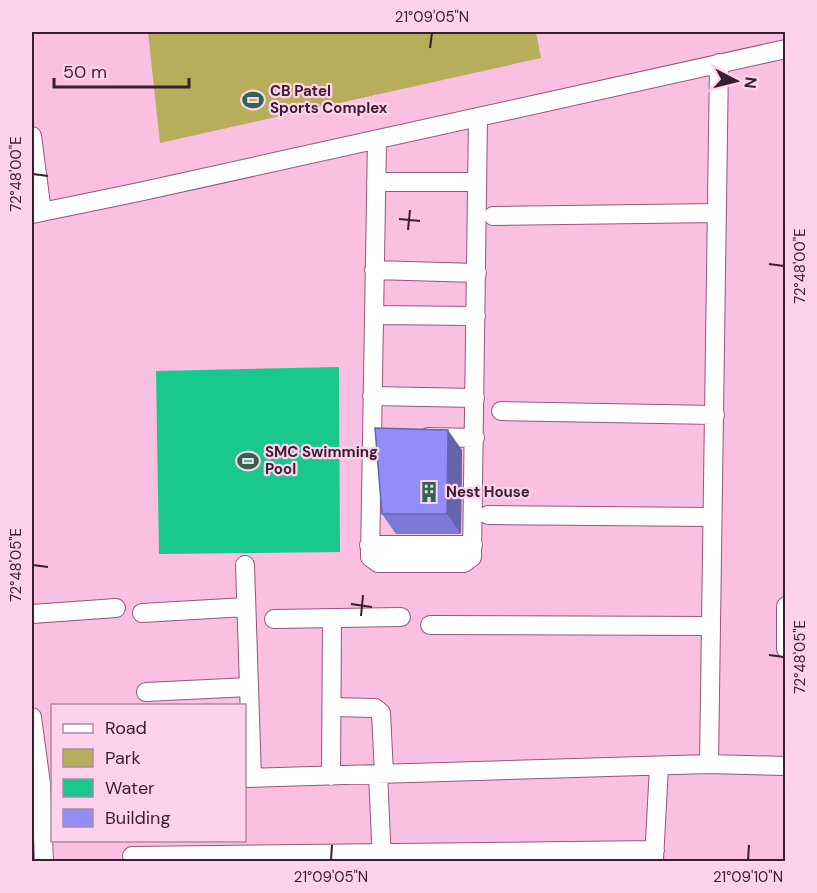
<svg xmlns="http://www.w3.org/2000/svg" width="817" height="893" viewBox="0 0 817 893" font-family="'DM Sans',sans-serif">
<rect width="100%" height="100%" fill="#fac0e2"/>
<path fill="#b7ae5c" d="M148,32h388l5,26 -381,85z"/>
<path fill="#18c88d" d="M339,367l1,185 -181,2 -3,-183z"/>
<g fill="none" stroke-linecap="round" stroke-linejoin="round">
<defs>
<path id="street" d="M32,136l10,76
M377,140l-7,417 8,6h86l8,-6 6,-439
M376,182h101
M32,214l107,-22 647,-143
M493,216l224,-3
M374,270l103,3
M374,315l102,1
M372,396l103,2
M501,411l214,4
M428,437l47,1
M488,515l224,2
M369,545h104
M245,565l7,213
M786,606v43
M142,613l104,-6
M32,614l84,-6
M274,619l127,-2
M430,625l281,1
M146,692l103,-5
M332,707l43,1 6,5 3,61
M32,717l9,67 3,78
M709,764l10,-701
M378,774l4,88
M331,776l1,-158
M244,778l465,-14 77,2
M132,856l523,-6
M654,860l5,-94"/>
</defs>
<use href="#street" stroke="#95567d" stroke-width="20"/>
<use href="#street" stroke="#fff" stroke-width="18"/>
</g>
<path fill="#7d7ad7" d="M462,450l-1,84h-65l-14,-20z"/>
<path fill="#6663af" d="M448,430l14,20 -1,84 -14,-20z"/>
<path fill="#918efa" stroke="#6663af" stroke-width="1.5" d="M375,428l73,2 -1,84h-65z"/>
<path fill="none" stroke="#391e2f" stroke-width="2" d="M430,48l2,-15M33,174l15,2M399,219l21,2M408,230l2,-20M769,264l15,2M33,565l15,2M351,604l21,3M361,616l2,-21M769,655l15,2M331,860l1,-15M748,860l1,-15"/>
<defs>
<symbol id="stadium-bare" viewBox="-9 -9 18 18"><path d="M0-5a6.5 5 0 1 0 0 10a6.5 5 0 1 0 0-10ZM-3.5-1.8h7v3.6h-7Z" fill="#2e654d" stroke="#fed2ec" stroke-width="2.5" paint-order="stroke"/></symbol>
<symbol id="building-bare" viewBox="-9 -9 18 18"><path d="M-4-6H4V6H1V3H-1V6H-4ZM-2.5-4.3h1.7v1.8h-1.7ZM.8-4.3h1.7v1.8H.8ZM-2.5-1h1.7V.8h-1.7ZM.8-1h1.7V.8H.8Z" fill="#2e654d" stroke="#fed2ec" stroke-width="2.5" paint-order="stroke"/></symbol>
</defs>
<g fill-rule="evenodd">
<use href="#stadium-bare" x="238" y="85" width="30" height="30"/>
<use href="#stadium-bare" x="233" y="446" width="30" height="30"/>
<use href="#building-bare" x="414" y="477" width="30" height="30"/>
</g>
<g text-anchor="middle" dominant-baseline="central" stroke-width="4.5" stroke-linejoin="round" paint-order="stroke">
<g font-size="15" font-weight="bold" fill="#391e2f" stroke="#fed2ec" text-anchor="start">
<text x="270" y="91">CB Patel<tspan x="270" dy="17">Sports Complex</tspan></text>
<text x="265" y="452">SMC Swimming<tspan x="265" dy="17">Pool</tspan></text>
<text x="446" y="492">Nest House</text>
</g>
</g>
<rect width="817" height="893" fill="none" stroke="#fed2ec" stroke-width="66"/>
<rect x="51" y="704" width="195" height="138" fill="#fed2ec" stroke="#af8aa0" stroke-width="1.5"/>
<rect x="63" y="724" width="30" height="9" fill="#ffffff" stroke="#af8aa0" stroke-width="1.5"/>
<text x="105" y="734" font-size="18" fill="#391e2f">Road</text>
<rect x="63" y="749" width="30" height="18" fill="#b7ae5c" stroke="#af8aa0" stroke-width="1.5"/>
<text x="105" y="764" font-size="18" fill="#391e2f">Park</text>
<rect x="63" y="779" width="30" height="18" fill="#18c88d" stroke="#af8aa0" stroke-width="1.5"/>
<text x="105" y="794" font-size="18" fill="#391e2f">Water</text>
<rect x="63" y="809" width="30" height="18" fill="#918efa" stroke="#af8aa0" stroke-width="1.5"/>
<text x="105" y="824" font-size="18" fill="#391e2f">Building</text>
<g transform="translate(736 81) rotate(97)" stroke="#fed2ec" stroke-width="4.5" paint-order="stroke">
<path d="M0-4.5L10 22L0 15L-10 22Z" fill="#391e2f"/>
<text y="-9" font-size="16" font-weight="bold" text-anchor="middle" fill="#391e2f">N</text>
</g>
<path d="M54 78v9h135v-9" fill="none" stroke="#391e2f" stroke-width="3"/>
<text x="63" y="78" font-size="18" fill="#391e2f" stroke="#fed2ec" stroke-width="4.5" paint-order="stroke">50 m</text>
<rect x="33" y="33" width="751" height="827" fill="none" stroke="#391e2f" stroke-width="2"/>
<g font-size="15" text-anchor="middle" fill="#391e2f">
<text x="432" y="22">21°09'05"N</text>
<text transform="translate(16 174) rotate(-90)" y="5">72°48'00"E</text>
<text transform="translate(800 266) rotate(-90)" y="5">72°48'00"E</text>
<text transform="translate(16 565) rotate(-90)" y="5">72°48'05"E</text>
<text transform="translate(800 657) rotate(-90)" y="5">72°48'05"E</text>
<text x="331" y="882">21°09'05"N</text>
<text x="748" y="882">21°09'10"N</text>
</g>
</svg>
